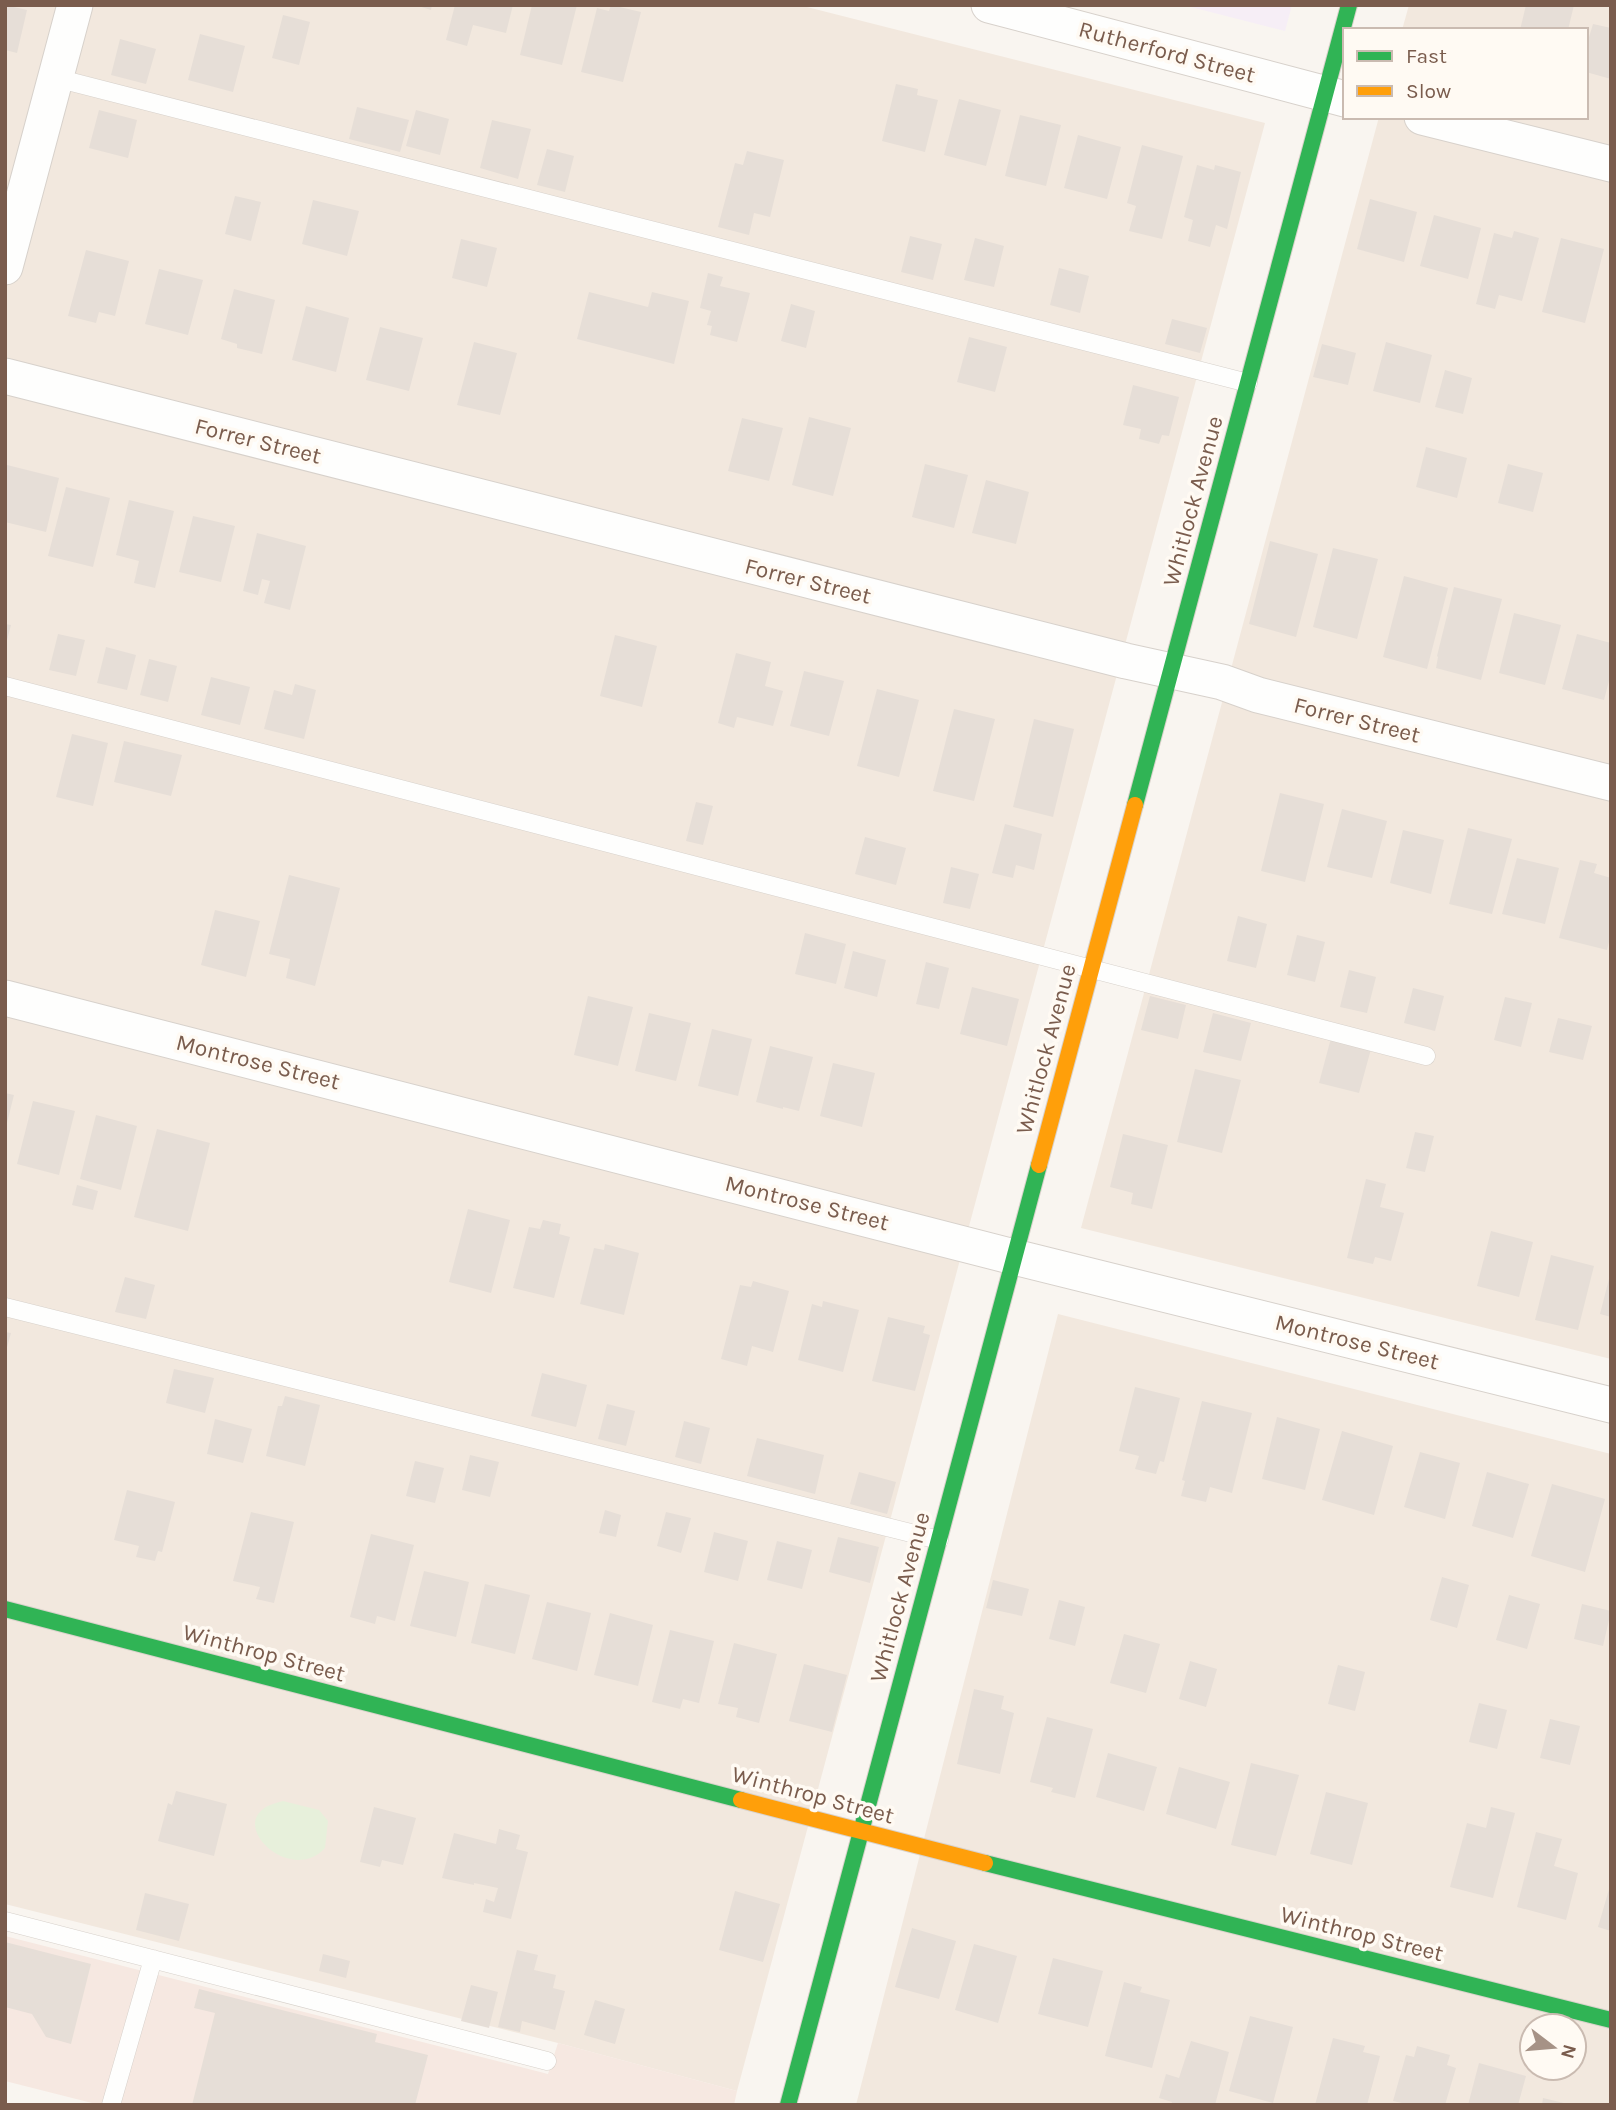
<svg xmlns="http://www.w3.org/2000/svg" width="1616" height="2110" viewBox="0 0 1616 2110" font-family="Karla,sans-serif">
<rect width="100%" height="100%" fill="#f9f5f0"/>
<path fill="#f2e8de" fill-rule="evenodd" d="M5,5h794l466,118 -528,1968 -179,-48 -553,-139z
M1409,5h202v1354l-530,-131 298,-1111h207v-87h-184z
M1058,1314l553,140v651h-755zM1532,2026h42v42h-42z"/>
<path fill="#f6e8e1" d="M5,1936l543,138 10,-31 179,48 -3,14h-634l-95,-24z"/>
<path fill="#f6eef6" d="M1183,5h109l-7,26z"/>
<path fill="#e7f0db" d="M283,1801l36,9 9,11 -3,27c-32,35 -90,-16 -63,-38 5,-5 14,-7 21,-9z"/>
<path fill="#e6ded7" d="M5,5l22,5 -10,43 -12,-3z
M415,5h17l-1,5z
M455,5h58l-7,28 -33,-8 -6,21 -21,-6z
M532,5h45l-15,60 -42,-10z
M611,5l30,7 -18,70 -42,-10 16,-64 12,3z
M1526,5h48l-6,25h-48z
M283,15l27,7 -11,43 -27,-7z
M1593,24l18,4v51l-25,-7v-25z
M200,34l45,12 -12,46 -45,-12z
M120,39l36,10 -10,35 -35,-9z
M896,84l22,5 -1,6 21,5 -13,52 -43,-11z
M959,99l42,11 -15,56 -42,-11z
M357,107l52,13 -9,32 -51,-13z
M99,110l38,10 -9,38 -39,-10z
M416,110l33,9 -9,36 -34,-9z
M1020,115l41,10 -15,61 -41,-10z
M492,120l39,9 -13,50 -38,-11z
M1078,135l43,12 -14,52 -43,-11z
M1142,145l41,11 -21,83 -33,-8 7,-25 -9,-3z
M547,149l27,7 -9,36 -28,-7z
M747,151l37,9 -14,57 -16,-4 -5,22 -31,-8 17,-64 8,2z
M1197,165l17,5 1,-5 26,7 -14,57 -11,-4 -6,22 -22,-6 5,-21 -9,-3z
M235,196l26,6 -10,39 -26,-7z
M1370,199l47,13 -13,50 -47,-13z
M313,200l46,11 -12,45 -45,-12z
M1434,215l47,13 -13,51 -48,-13z
M1514,231l25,7 -17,63 -23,-6 -4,14 -19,-5 18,-71 18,5z
M910,236l32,8 -9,36 -32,-8z
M975,238l29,8 -10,41 -30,-7z
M1561,238l43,11 -19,74 -43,-11z
M461,239l36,9 -10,39 -35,-9z
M86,250l43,11 -14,55 -16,-4 -3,11 -28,-7z
M1059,268l30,8 -9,37 -30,-8z
M159,269l44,11 -15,55 -43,-11z
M708,273l15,4 -3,9 30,7 -13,49 -27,-7 2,-9 -5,-1 4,-14 -11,-3z
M234,289l41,11 -13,54 -25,-6v-4l-16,-5z
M589,292l59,15 4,-15 37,9 -15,63 -97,-25z
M791,304l24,7 -9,37 -25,-7z
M306,306l43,12 -13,54 -44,-12z
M1172,319l35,9 -7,25 -35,-9z
M380,327l43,11 -14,53 -43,-11z
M969,337l38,10 -12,45 -38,-10z
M474,342l43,11 -17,62 -43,-10z
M1386,342l46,13 -12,48 -47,-12z
M1322,344l34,9 -8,32 -35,-8z
M1445,370l27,8 -9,36 -28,-7z
M1133,385l46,12 -10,39 -7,-1 -3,9 -20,-5 2,-10 -18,-4z
M809,417l42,11 -18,68 -41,-11z
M742,418l41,10 -14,53 -41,-10z
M1426,447l41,11 -10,40 -41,-11z
M925,464l43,11 -14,53 -42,-11z
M1508,464l35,9 -10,39 -35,-9z
M7,465l52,13 -13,54 -41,-10z
M986,480l43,12 -13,52 -44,-11z
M66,487l44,11 -17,69 -45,-11z
M129,500l45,11 -19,77 -21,-5 5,-22 -23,-6z
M193,516l42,10 -14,56 -42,-10z
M257,533l49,13 -16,64 -26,-7 6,-22 -8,-2 -4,16 -15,-4z
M1270,541l48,13 -22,83 -47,-13z
M1333,548l45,11 -21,80 -44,-12z
M1404,576l44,12 -21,81 -44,-12z
M1454,587l48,12 -21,81 -45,-12 2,-11 -1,-1z
M1514,613l47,12 -16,60 -46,-12z
M5,624l6,1 -5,19h-1z
M58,634l27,6 -9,36 -27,-6z
M1577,634l34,9v30l-7,27 -42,-11z
M615,635l42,11 -15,61 -42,-11z
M106,647l30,8 -9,35 -30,-7z
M736,653l35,9 -6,24 18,5 -10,35 -36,-9 -3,11 -16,-5z
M149,659l28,7 -9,36 -28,-7z
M804,671l40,10 -15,55 -39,-10z
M211,677l39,10 -10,38 -39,-10z
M295,684l21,6 -12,49 -40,-10 10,-39 18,5z
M877,689l42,11 -20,77 -42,-11z
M954,709l41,10 -21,82 -41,-10z
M1034,719l40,10 -21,88 -40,-10z
M72,734l36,9 -15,63 -37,-9z
M124,741l58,14 -11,41 -57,-14z
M1280,793l44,11 -19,78 -44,-11z
M696,802l17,4 -10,39 -17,-4z
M1342,809l45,12 -15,57 -45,-11z
M1005,824l37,10 -8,36 -18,-5 -3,13 -21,-5z
M1468,828l44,11 -20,75 -43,-10z
M1403,830l41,10 -13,54 -41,-11z
M865,837l41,11 -10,37 -41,-11z
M1517,858l42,10 -14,56 -43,-10z
M1580,860l17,4 -3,9 17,5v56l-4,16 -48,-12z
M951,867l28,7 -9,35 -27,-6z
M289,875l51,13 -25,98 -29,-8 4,-19 -21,-5z
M215,910l45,11 -14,56 -45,-12z
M1238,916l29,8 -11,44 -29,-7z
M805,933l41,11 -10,40 -41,-10z
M1297,935l28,7 -10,40 -28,-7z
M853,951l33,9 -9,37 -33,-9z
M926,962l23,6 -10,41 -23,-5z
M1349,970l27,7 -9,36 -27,-6z
M972,987l47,12 -12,47 -47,-12z
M1413,988l31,8 -9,35 -31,-8z
M588,996l45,11 -15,59 -44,-11z
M1150,996l36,9 -8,34 -37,-9z
M1505,997l27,6 -11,44 -27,-7z
M649,1013l42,10 -15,58 -41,-10z
M1213,1013l38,10 -10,38 -38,-9z
M1558,1018l34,8 -9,34 -34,-8z
M712,1029l40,10 -14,57 -40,-10z
M1331,1038l40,11 -12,44 -40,-10z
M770,1046l43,11 -14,54 -16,-4v2l-27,-7z
M833,1063l42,10 -13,54 -42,-11z
M1195,1069l46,11 -19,73 -45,-11z
M5,1093l9,2 -8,32h-1z
M33,1101l42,10 -16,64 -42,-11z
M96,1115l41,11 -16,64 -41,-11z
M157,1129l53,14 -22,88 -54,-14z
M1415,1132l19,4 -9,36 -19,-4z
M1123,1134l45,11 -16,64 -21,-5 2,-11 -23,-6z
M1366,1179l20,5 -6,23 24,6 -13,48 -16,-4 -2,7 -26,-6z
M77,1185l21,6 -5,19 -21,-5z
M468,1209l42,11 -19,73 -42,-11z
M543,1220l18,4 -2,10 11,3 -16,61 -41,-10 16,-61 11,2z
M1491,1231l42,11 -14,55 -42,-11z
M605,1244l34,9 -15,62 -44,-11 14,-56 10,2z
M1551,1255l43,11 -16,64 -43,-10z
M1610,1275h1v42l-11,-3z
M125,1277l30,8 -9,34 -31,-7z
M753,1281l36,10 -16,61 -21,-6 -5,20 -26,-7 19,-74 11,2z
M823,1301l36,9 -16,62 -45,-12 14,-56 10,3z
M888,1317l37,9 -2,7 7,2 -15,56 -43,-10z
M5,1332l6,1 -5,18h-1z
M174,1369l40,9 -9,35 -39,-10z
M542,1373l45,12 -11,42 -45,-11z
M1135,1387l45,11 -16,64 -4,-1 -4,13 -21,-5 4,-13 -20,-5z
M285,1396l35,9 -15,61 -39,-10 12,-50h4z
M1202,1401l50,12 -20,80 -22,-6 -4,15 -25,-6 4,-15 -3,-1z
M607,1404l28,7 -9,35 -28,-7z
M1277,1417l43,12 -15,61 -43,-11z
M215,1419l37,10 -9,34 -36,-9z
M684,1421l26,7 -9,36 -26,-7z
M1342,1431l51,15 -19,69 -52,-15z
M757,1438l67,17 -9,39 -68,-18z
M1420,1452l40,11 -15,56 -41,-12z
M470,1455l29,7 -9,35 -28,-7z
M415,1461l29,7 -9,35 -29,-7z
M859,1472l37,10 -9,32 -37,-10z
M1487,1472l42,12 -16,54 -41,-12z
M1552,1484l53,15 -20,73 -54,-16z
M127,1490l48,12 -13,50 -4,-1 -3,10 -19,-4 3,-11 -25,-6z
M605,1510l16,5 -5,22 -17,-4z
M251,1512l43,10 -20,81 -18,-4 4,-12 -27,-6z
M666,1512l25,6 -10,35 -24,-7z
M714,1532l34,9 -10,40 -34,-9z
M371,1534l43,11 -19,76 -18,-5 -2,8 -25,-7z
M838,1537l41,10 -9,36 -41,-11z
M777,1541l35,9 -10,39 -35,-9z
M424,1571l45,11 -13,55 -46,-11z
M1442,1577l27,8 -12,43 -27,-8z
M993,1580l36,9 -7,27 -36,-8z
M485,1584l45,11 -15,59 -44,-11z
M1509,1595l31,9 -13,45 -31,-9z
M1059,1600l26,7 -10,39 -26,-7z
M547,1602l44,11 -14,58 -45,-12z
M1582,1604l29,7 -8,35 -29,-7z
M610,1613l43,12 -15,61 -44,-11z
M670,1630l44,11 -15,62 -16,-4 -3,10 -28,-7z
M1124,1634l36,10 -14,49 -36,-10z
M734,1643l43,11 -18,69 -23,-6 2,-9 -20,-4z
M1190,1661l27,8 -11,38 -27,-8z
M804,1664l43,11 -15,57 -43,-11z
M1338,1665l27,7 -10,39 -27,-7z
M974,1689l30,7 -3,13 13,4 -14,61 -43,-10z
M1479,1703l28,7 -10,39 -28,-7z
M1047,1717l46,12 -18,69 -24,-6 2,-4 -23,-6z
M1550,1719l30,7 -10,39 -30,-7z
M1108,1753l49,14 -13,44 -48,-14z
M1251,1763l48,12 -23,81 -45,-11z
M1179,1767l51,15 -14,47 -50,-15z
M176,1791l51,13 -13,52 -56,-15 10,-38 4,2z
M1326,1792l42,11 -16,62 -42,-11z
M374,1807l42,11 -13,47 -21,-5 -2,7 -20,-5z
M1491,1807l24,6 -22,85 -43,-11 17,-64 19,5z
M499,1829l21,6 -4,14 12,3 -17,67 -28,-7 3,-13 8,3 4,-14 -24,-5v2l-32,-7 12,-45 42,11z
M1536,1832l26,7 -8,27 24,7 -12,47 -49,-13z
M1610,1886h1v45l-13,-4z
M735,1891l45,13 -17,58 -44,-12z
M145,1893l44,11 -10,37 -43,-11z
M912,1928l44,13 -17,58 -44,-12z
M5,1942l86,22 -20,80 -25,-7 -14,-23 -27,-7z
M974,1944l43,12 -19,67 -43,-13z
M517,1950l21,5 -4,15 22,5 -3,13 12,3 -10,39 -33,-9 -2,11 -22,-5z
M323,1954l27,7 -4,17 -27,-7z
M1053,1958l50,13 -15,56 -50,-13z
M1124,1982l18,5 -2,5 30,8 -18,68 -47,-12z
M471,1985l27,7 -9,36 -28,-7z
M199,1989l178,45 -2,8 53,13 -13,50h-223l23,-92 -21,-5z
M595,2000l30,9 -10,35 -31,-9z
M1250,2016l43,11 -20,76 -44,-12z
M1333,2038l32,8 -2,6 17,4 -13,49h-52z
M1191,2041l38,11 -14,53h-44l1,-3 -13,-4 7,-24 13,4z
M1417,2046l33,9 -3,10 9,3 -11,37h-43v-2l-9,-2 13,-46 8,2z
M1479,2063l47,13 -8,29h-50z
M1543,2098l25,6v1h-26z"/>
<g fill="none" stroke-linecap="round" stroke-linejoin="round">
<defs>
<path id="lane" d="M56,78l1192,305
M5,686l1421,370
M5,1307l934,233
M5,1921l542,140
M111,2105l42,-146"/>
<path id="street" d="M989,5l356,94
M1422,117l189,47
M5,267l70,-262
M5,376l1121,285 96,21 36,13 353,88
M5,998l1009,259 597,148"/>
<path id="fast" d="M1135,805l214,-800
M5,1609l736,191
M985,1863l626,157
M788,2105l251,-940"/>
<path id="slow" d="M1039,1165l96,-360
M741,1800l244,63"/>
</defs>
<use href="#lane" stroke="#d7d1cb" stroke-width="19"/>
<use href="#street" stroke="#d7d1cb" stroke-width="37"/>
<use href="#fast" stroke="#d9d2cb" stroke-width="18"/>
<use href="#slow" stroke="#d9d2cb" stroke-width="18"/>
<use href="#lane" stroke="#fefefd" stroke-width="18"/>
<use href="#street" stroke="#fefefd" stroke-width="35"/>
<use href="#fast" stroke="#30b455" stroke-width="16"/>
<use href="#slow" stroke="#ff9f0a" stroke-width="16"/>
</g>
<g text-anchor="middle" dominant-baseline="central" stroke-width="7" stroke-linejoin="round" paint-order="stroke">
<g font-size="23" fill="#7a5c4d" stroke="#fffaf3">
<text transform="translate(1167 52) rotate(15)">Rutherford Street</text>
<text transform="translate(258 441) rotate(14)">Forrer Street</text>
<text transform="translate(1193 501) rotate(-75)">Whitlock Avenue</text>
<text transform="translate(808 581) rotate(14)">Forrer Street</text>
<text transform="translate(1357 720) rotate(14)">Forrer Street</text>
<text transform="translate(1046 1049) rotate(-75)">Whitlock Avenue</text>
<text transform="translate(258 1062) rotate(14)">Montrose Street</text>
<text transform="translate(807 1203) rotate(14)">Montrose Street</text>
<text transform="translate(1357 1342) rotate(14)">Montrose Street</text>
<text transform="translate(900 1597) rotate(-75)">Whitlock Avenue</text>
<text transform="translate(264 1653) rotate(15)">Winthrop Street</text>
<text transform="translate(813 1795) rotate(15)">Winthrop Street</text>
<text transform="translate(1362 1934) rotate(14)">Winthrop Street</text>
</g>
</g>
<rect width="1616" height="2110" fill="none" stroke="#7a5c4d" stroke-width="14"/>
<rect x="1343" y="28" width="245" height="91" fill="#fffaf3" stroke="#cabbb1" stroke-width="2"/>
<rect x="1357" y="51" width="35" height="10" fill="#30b455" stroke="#cabbb1" stroke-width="2"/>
<text x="1406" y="63" font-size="21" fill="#7a5c4d">Fast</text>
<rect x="1357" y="86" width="35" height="10" fill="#ff9f0a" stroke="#cabbb1" stroke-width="2"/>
<text x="1406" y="98" font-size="21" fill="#7a5c4d">Slow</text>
<g transform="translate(1553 2047) rotate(106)"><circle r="33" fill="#fffaf3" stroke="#cabbb1" stroke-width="2"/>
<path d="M0-5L12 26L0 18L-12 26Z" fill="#a69286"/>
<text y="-10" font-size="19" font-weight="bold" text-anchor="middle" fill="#7a5c4d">N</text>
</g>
</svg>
